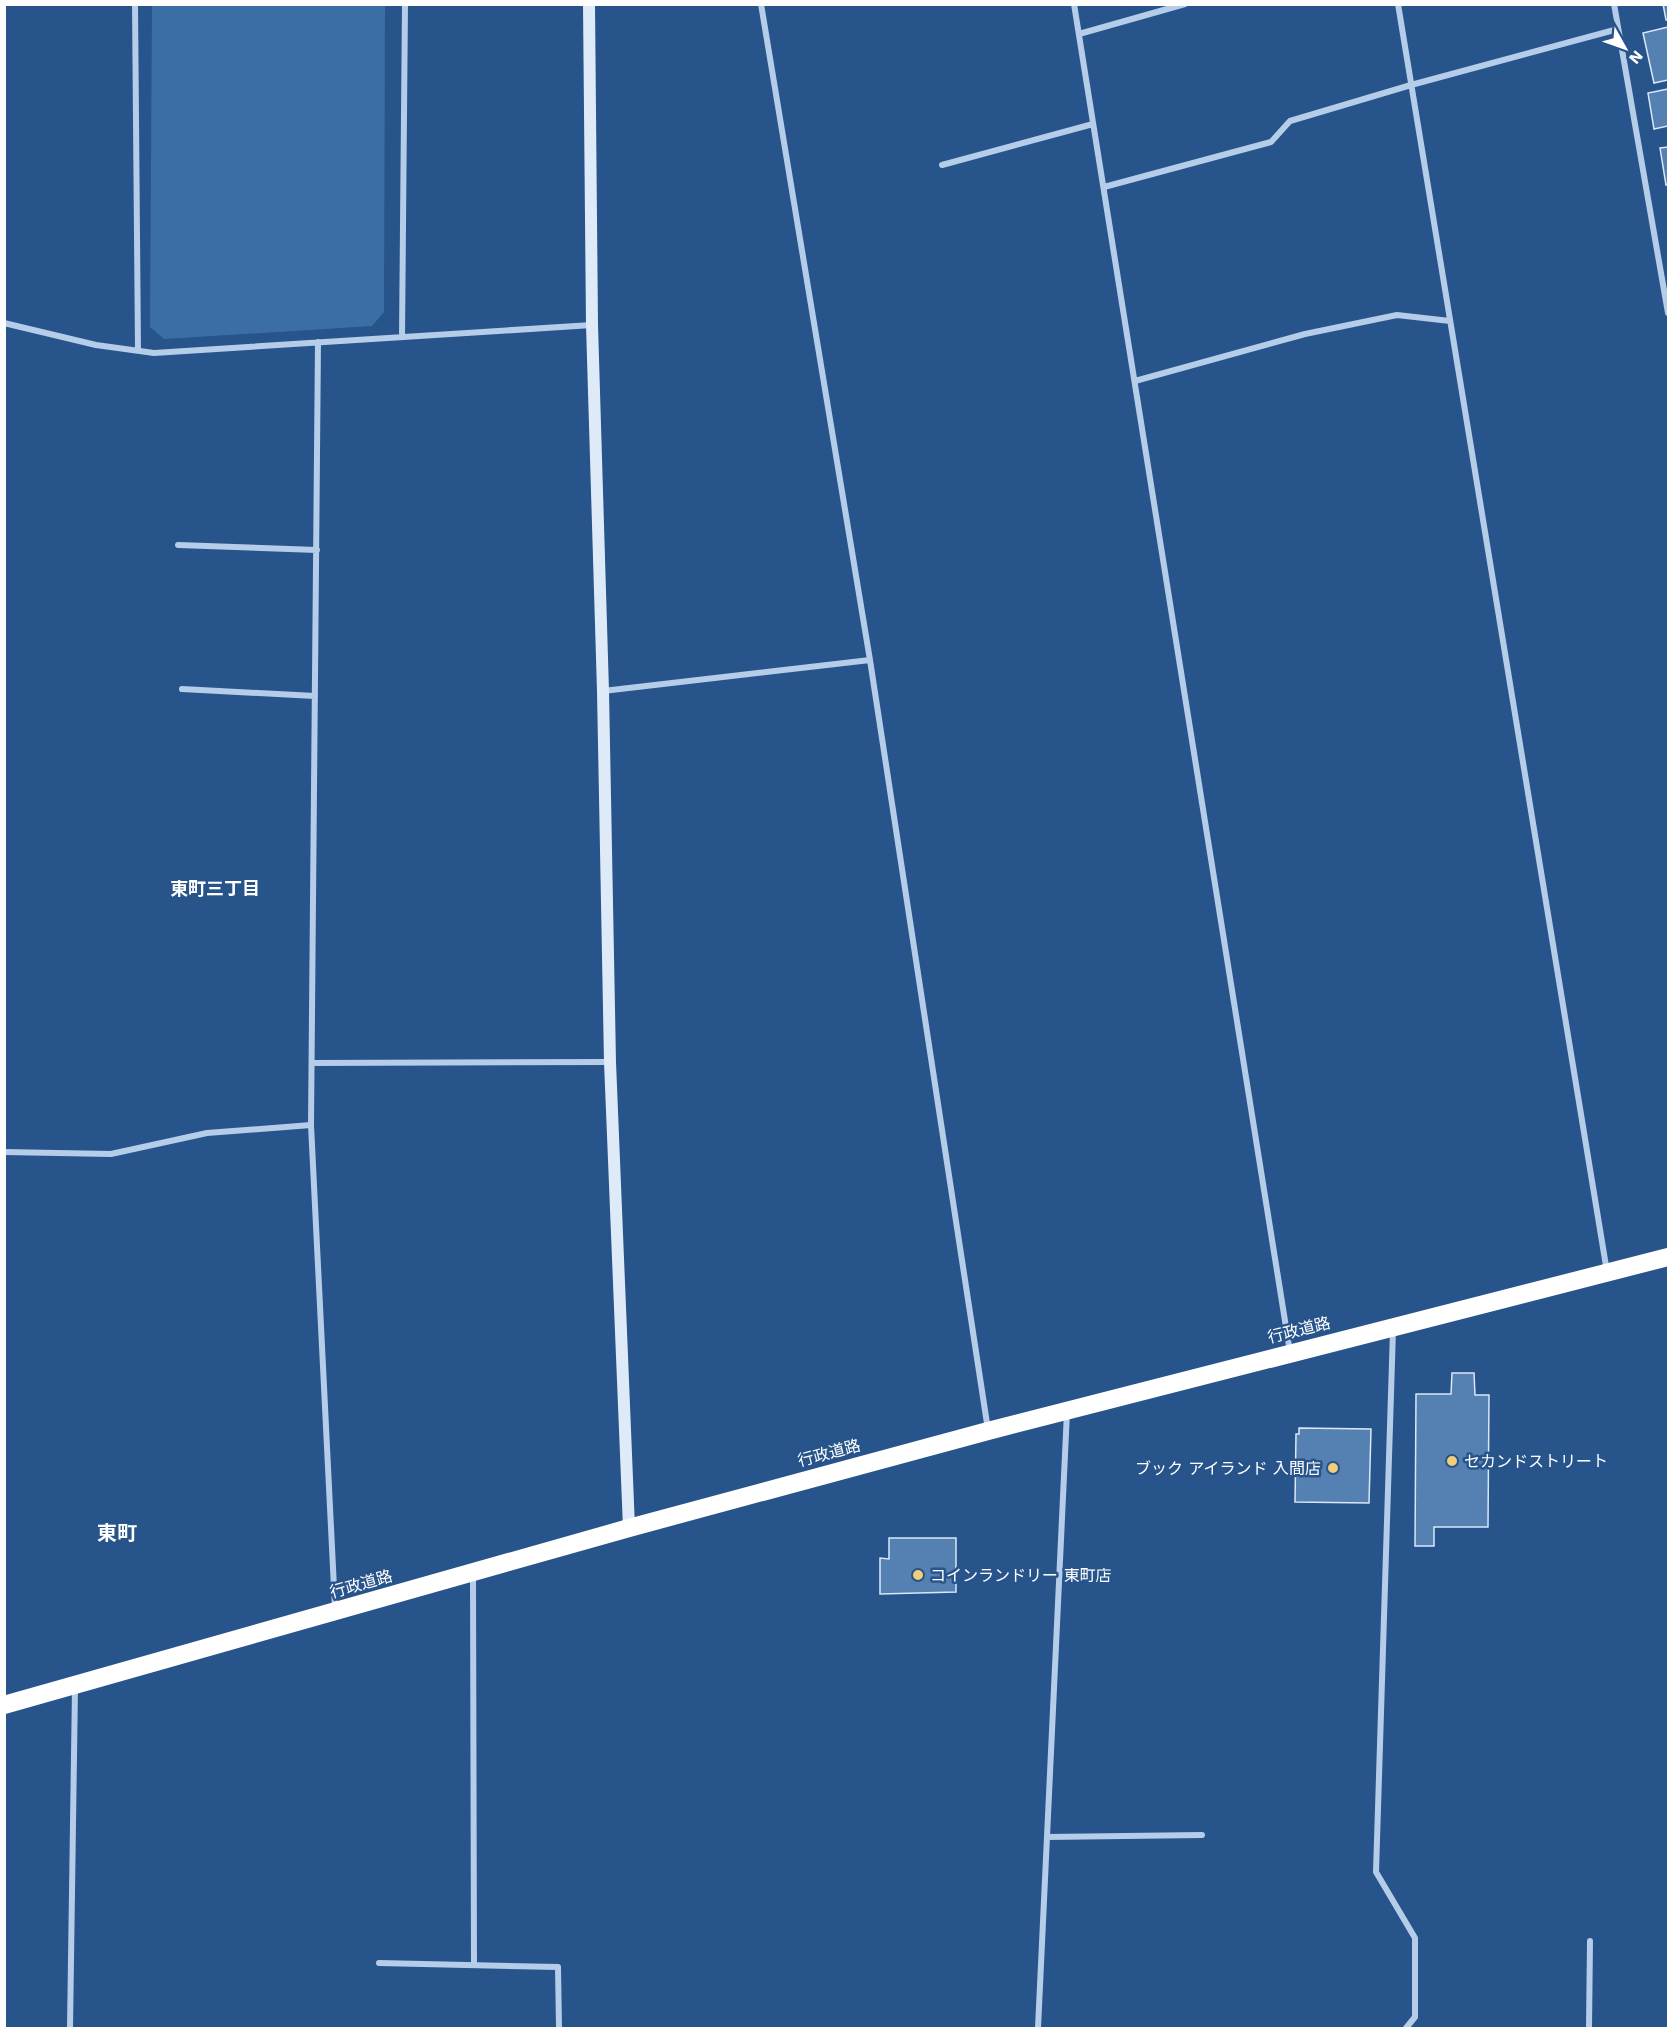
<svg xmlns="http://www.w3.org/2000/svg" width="1673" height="2033" viewBox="0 0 1673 2033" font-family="'Work Sans','Noto Sans JP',sans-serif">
<rect width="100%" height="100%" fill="#27548a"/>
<path fill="#3c6ea6" d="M152,5h233l-1,307 -12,14 -208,13 -14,-12z"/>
<path fill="#5480b2" stroke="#d9e7f7" stroke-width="1.5" d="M1663,4h5v16h-2z
M1668,27v53l-14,3 -11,-50z
M1668,89v37l-14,3 -6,-36z
M1668,147v37l-2,1 -6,-37z
M1452,1373h22l1,22h14l-1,132h-54v19h-19l1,-152h35z
M1299,1428l72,1 -2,74 -74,-1 1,-68h3z
M889,1538h67v54l-76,2v-36l9,1z"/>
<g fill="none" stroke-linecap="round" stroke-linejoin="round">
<path stroke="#b5cde9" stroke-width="6" d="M135,4l3,346
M761,4l109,656 118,770
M1074,4l216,1348
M1398,4l209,1268
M1614,4l54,309
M1079,34l106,-30
M942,165l151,-41
M1104,187l167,-45 19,-21 121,-36 207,-56
M4,323l92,22 58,8 438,-28
M402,337l3,-333
M318,342l-7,783 24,483
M1135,381l170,-47 92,-19 53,6
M178,545l139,5
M182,689l133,7
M603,691l267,-31
M312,1063l298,-1
M4,1152l107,2 96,-21 104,-8
M1393,1330l-17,542 39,66v79l-9,11
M473,1575l1,390
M1047,1837l155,-2
M379,1963l179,4 1,61
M70,2028l5,-340
M1038,2028l29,-616
M1589,2028l1,-87"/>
<path stroke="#dfeaf8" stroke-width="12" d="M589,4l3,321 11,366 7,371 19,466"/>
<path stroke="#fff" stroke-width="18" d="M4,1705l625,-177 359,-97 680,-174"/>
</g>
<g fill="#f2cd7a" stroke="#27548a" stroke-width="2">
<circle cx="1452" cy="1461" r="6"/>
<circle cx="1333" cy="1468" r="6"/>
<circle cx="918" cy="1575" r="6"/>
</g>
<g text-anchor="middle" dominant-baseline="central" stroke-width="5" stroke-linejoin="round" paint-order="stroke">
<g font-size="16" fill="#fff" stroke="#27548a">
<text transform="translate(1299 1330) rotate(-14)">行政道路</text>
<text transform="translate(829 1453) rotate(-15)">行政道路</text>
<text transform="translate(361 1584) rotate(-16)">行政道路</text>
</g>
<g font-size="16" fill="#fff" stroke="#27548a" text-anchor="start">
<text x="1464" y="1461">セカンドストリート</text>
<text x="1321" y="1468" text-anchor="end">ブック アイランド 入間店</text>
<text x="930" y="1575">コインランドリー 東町店</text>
</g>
<g font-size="18" font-weight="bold" fill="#fff" stroke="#27548a">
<text x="215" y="888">東町三丁目</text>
</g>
<g font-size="20" font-weight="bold" fill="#fff" stroke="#27548a">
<text x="117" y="1533">東町</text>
</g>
</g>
<rect width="1673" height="2033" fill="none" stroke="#ffffff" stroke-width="12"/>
<g transform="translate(1625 48) rotate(130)" stroke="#27548a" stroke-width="4.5" paint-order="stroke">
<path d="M0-4.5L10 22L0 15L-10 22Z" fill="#ffffff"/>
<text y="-9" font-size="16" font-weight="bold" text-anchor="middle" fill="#ffffff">N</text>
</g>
</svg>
